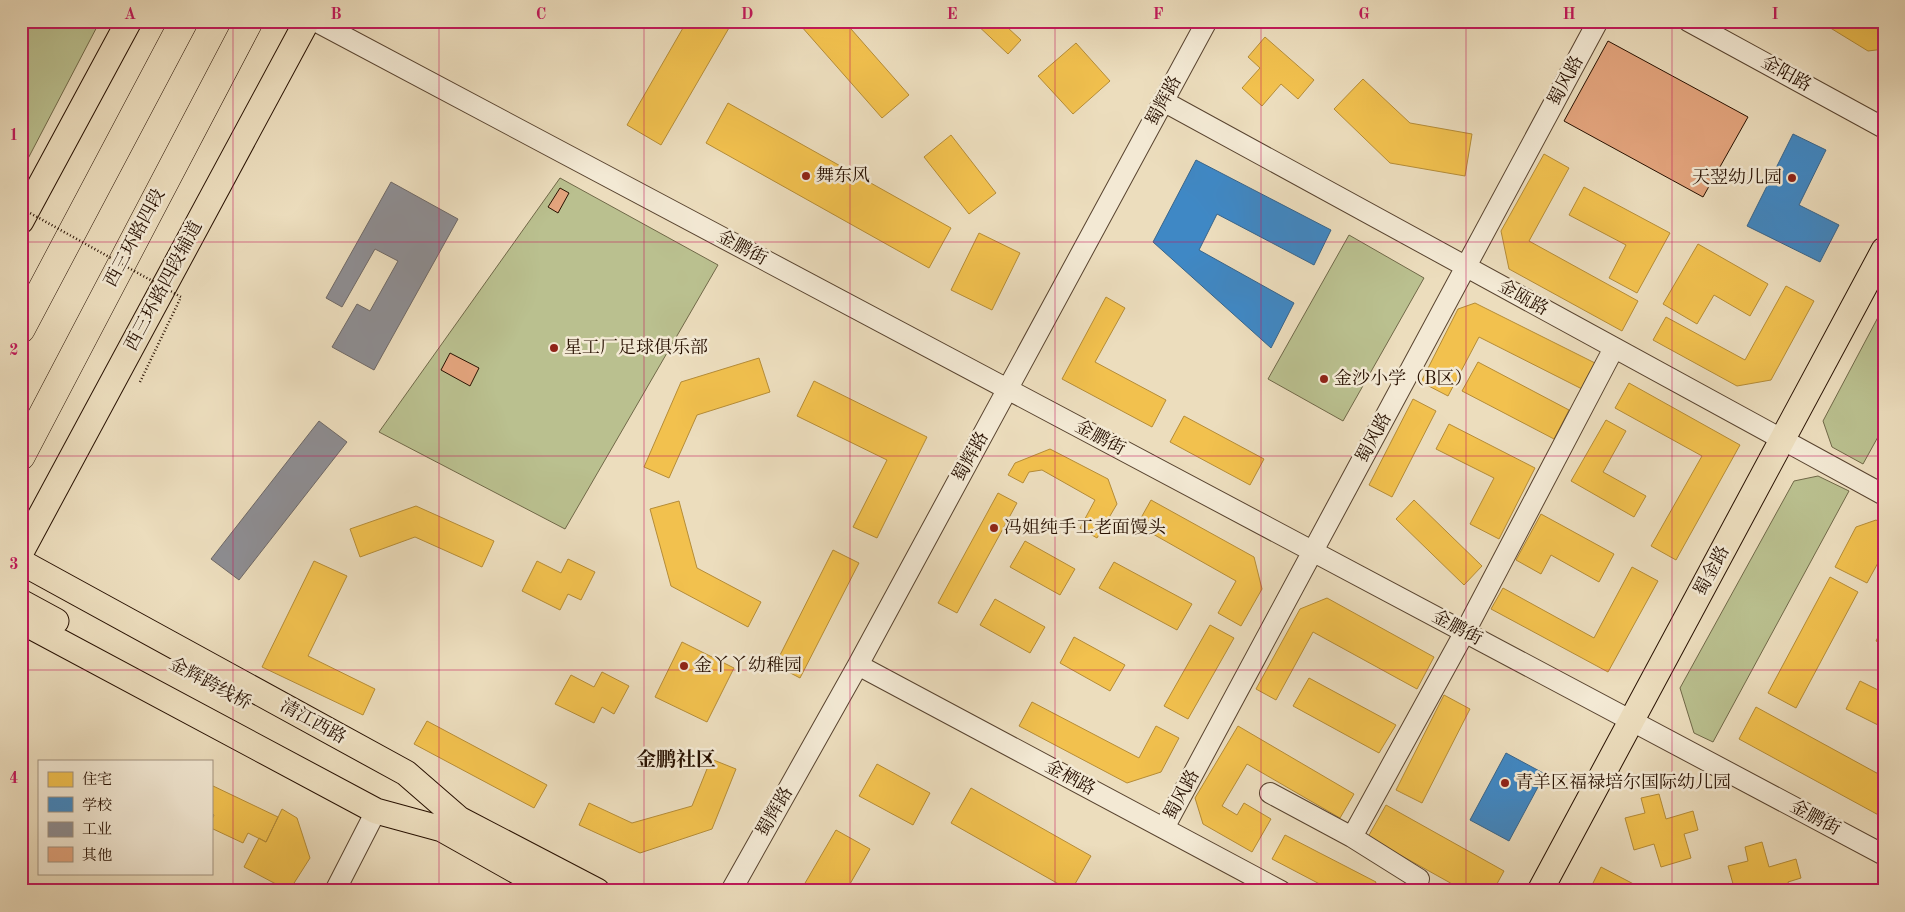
<svg xmlns="http://www.w3.org/2000/svg" width="1905" height="912" viewBox="0 0 1905 912" font-family="'Old Standard TT','Noto Serif SC',serif">
<rect width="100%" height="100%" fill="#ecddbd"/>
<filter id="stains"><feTurbulence type="fractalNoise" baseFrequency=".004" numOctaves="4"/><feColorMatrix values="0 0 0 0 .2 0 0 0 0 .09 0 0 0 0 .02 0 0 0 .5 -.17"/></filter>
<radialGradient id="worn" r=".72"><stop offset=".6" stop-color="#630" stop-opacity="0"/><stop offset="1" stop-color="#630" stop-opacity=".3"/></radialGradient>
<path fill="#bac08f" stroke="#706848" d="M21,21h79l-79,151z
M560,178l158,87 -153,264 -186,-97z
M1349,235l75,43 -81,143 -75,-42z
M1884,306v120l-21,38 -31,-17 -9,-26z
M1818,476l31,15 -136,251 -19,-9 -14,-45 114,-207z"/>
<path fill="#f2c14e" stroke="#b58c37" d="M687,21h46l-72,124 -34,-20z
M807,21h37l65,74 -27,23 -81,-92z
M973,21h40l-6,6 14,13 -13,14z
M1819,21h65v28l-16,2z
M1265,37l49,43 -16,19 -17,-15 -19,22 -20,-18 18,-20 -12,-11z
M1076,43l34,38 -37,33 -35,-38z
M1363,79l47,44 62,11 -7,42 -75,-13 -56,-54z
M728,103l223,125 -22,40 -223,-125z
M951,135l45,58 -27,21 -45,-57z
M1544,154l25,14 -40,73 109,60 -16,30 -113,-62 -8,-38z
M1584,187l86,46 -33,60 -28,-15 17,-33 -57,-30z
M979,233l41,20 -28,57 -41,-20z
M1698,244l70,40 -18,32 -36,-21 -17,29 -34,-20z
M1786,286l28,15 -43,79 -34,6 -84,-46 13,-23 79,43z
M1106,297l19,11 -30,54 71,38 -14,27 -90,-48z
M1475,303l120,60 -13,26 -103,-52 -31,59 -27,-14 37,-73z
M759,358l11,34 -73,23 -28,63 -25,-11 37,-85z
M1478,362l91,48 -15,29 -92,-48z
M814,381l113,56 -50,101 -24,-11 34,-67 -90,-44z
M1629,383l111,62 -64,115 -25,-14 51,-90 -87,-48z
M1413,399l23,12 -44,86 -23,-12z
M1184,416l80,43 -14,26 -80,-43z
M1606,420l20,11 -23,41 43,24 -12,21 -63,-36z
M1449,424l86,44 -36,71 -29,-15 24,-46 -58,-29z
M1050,449l58,30 9,25 -20,34 -17,-10 15,-28 -53,-30 -13,2 -6,11 -15,-8 7,-12z
M998,493l19,10 -60,110 -19,-10z
M1151,500l103,57 8,32 -21,37 -23,-13 18,-32 -99,-56z
M1414,500l68,66 -18,19 -68,-66z
M679,501l18,67 64,34 -13,25 -77,-41 -21,-77z
M416,506l78,35 -12,26 -67,-30 -55,20 -10,-28z
M1541,514l73,40 -15,28 -48,-27 -10,19 -25,-14z
M1876,520l8,4v40l-5,-3 -12,22 -32,-16 21,-40z
M1025,541l50,28 -15,26 -50,-28z
M833,550l26,13 -59,115 -25,-13z
M568,559l27,13 -14,28 -13,-6 -8,16 -38,-19 15,-30 24,12z
M314,561l33,15 -39,80 67,33 -12,26 -101,-48z
M1114,562l78,42 -15,26 -78,-42z
M1632,567l26,14 -50,91 -117,-63 12,-21 91,50z
M1830,577l28,15 -62,116 -28,-15z
M1327,598l107,59 -17,32 -104,-57 -37,68 -20,-11 44,-80z
M995,599l50,28 -15,26 -50,-28z
M1210,625l24,13 -46,81 -24,-13z
M1884,625v20l-8,-4z
M1074,637l51,28 -15,26 -50,-28z
M682,642l52,26 -27,54 -52,-25z
M602,672l27,14 -15,28 -12,-7 -8,16 -39,-19 16,-29 23,12z
M1309,678l87,47 -17,28 -86,-47z
M1860,681l24,12v35l-38,-19z
M1444,695l26,14 -48,94 -26,-13z
M1032,702l107,56 17,-32 23,12 -18,34 -34,11 -108,-57z
M1756,707l128,70v41l-145,-79z
M427,721l120,64 -13,23 -120,-64z
M1238,726l116,68 -14,24 -93,-54 -25,42 15,9 7,-12 27,16 -19,33 -49,-28 -8,-26z
M711,759l25,10 -24,60 -72,24 -61,-28 10,-22 43,20 60,-17z
M877,764l53,29 -17,32 -54,-29z
M211,785l67,32 -12,25 -18,-9 -5,10 -32,-15v-7l3,-6 -3,-2z
M971,788l120,68 -20,35 -120,-68z
M1659,794l7,25 27,-8 5,19 -14,4 7,24 -30,9 -7,-23 -20,6 -9,-32 20,-5 -4,-15z
M1386,805l118,66 -11,20h-42l3,-6 -86,-48z
M282,809l15,9 13,40 -21,33 -45,-24 15,-29 7,4z
M836,830l34,19 -24,42h-43l-2,-1z
M1285,835l91,47 -4,9h-39l-61,-32z
M1762,842l7,25 27,-8 5,19 -13,4 2,9h-55l-7,-25 20,-5 -3,-14z
M1601,867l46,24h-58z"/>
<path fill="#3f88c5" stroke="#38648a" d="M1793,134l33,16 -27,55 40,20 -19,37 -73,-36z
M1196,160l135,70 -17,35 -97,-51 -18,36 95,53 -23,45 -118,-106z
M1506,753l39,21 -36,67 -39,-21z"/>
<path fill="#8d8d92" stroke="#6e6866" d="M391,182l67,37 -84,151 -42,-23 25,-43 13,7 28,-50 -23,-12 -33,58 -16,-9z
M319,421l28,21 -108,138 -28,-21z"/>
<path fill="#e4a57e" stroke="#271000" d="M1608,41l140,76 -45,80 -139,-76z
M560,188l9,5 -11,20 -10,-6z
M450,353l29,15 -9,18 -29,-16z"/>
<g fill="none" stroke-linecap="round" stroke-linejoin="round">
<defs>
<path id="minor" d="M315,21l1569,834
M1688,21l196,107
M1163,101l721,394
M858,665l423,226
M1270,793l82,44 67,42
M1164,828l434,-807
M1352,837l115,-209 147,-280
M335,891l41,-80
M731,891l127,-226 349,-644"/>
<path id="major" d="M21,221l108,-200
M21,552l286,-531
M21,562l385,211 53,46 138,72
M21,602l35,19
M21,621l355,190 66,18 110,62
M1540,891l344,-641"/>
<path id="highway" d="M21,329l163,-308
M21,456l228,-435"/>
</defs>
<use href="#minor" stroke="#58432f" stroke-width="22"/>
<use href="#major" stroke="#271000" stroke-width="27"/>
<use href="#highway" stroke="#271000" stroke-width="29"/>
<use href="#minor" stroke="#f3e9d4" stroke-width="20"/>
<use href="#major" stroke="#ecddbd" stroke-width="25"/>
<use href="#highway" stroke="#ecddbd" stroke-width="28"/>
<path stroke="#271000" stroke-width="2.5" stroke-dasharray="1 2.5" stroke-linecap="butt" d="M21,208l160,89 -41,85"/>
</g>
<path fill="none" stroke="#c2185b" stroke-width="1" stroke-opacity="0.55" d="M233,21v870M439,21v870M644,21v870M850,21v870M1055,21v870M1261,21v870M1466,21v870M1672,21v870M21,242h1863M21,456h1863M21,670h1863"/>
<g fill="#8f2418" stroke="#f3e9d4" stroke-width="2">
<circle cx="806" cy="176" r="5"/>
<circle cx="1792" cy="178" r="5"/>
<circle cx="554" cy="348" r="5"/>
<circle cx="1324" cy="379" r="5"/>
<circle cx="994" cy="528" r="5"/>
<circle cx="684" cy="666" r="5"/>
<circle cx="1505" cy="783" r="5"/>
</g>
<g text-anchor="middle" dominant-baseline="central" stroke-width="5" stroke-linejoin="round" paint-order="stroke">
<g font-size="18" fill="#271000" stroke="#f3e9d4">
<text transform="translate(1786 74) rotate(29)">金阳路</text>
<text transform="translate(1566 81) rotate(-62)">蜀风路</text>
<text transform="translate(1164 101) rotate(-62)">蜀辉路</text>
<text transform="translate(135 238) rotate(-62)">西三环路四段</text>
<text transform="translate(742 248) rotate(28)">金鹏街</text>
<text transform="translate(164 286) rotate(-62)">西三环路四段辅道</text>
<text transform="translate(1523 298) rotate(29)">金瓯路</text>
<text transform="translate(1100 438) rotate(28)">金鹏街</text>
<text transform="translate(1374 438) rotate(-62)">蜀风路</text>
<text transform="translate(971 457) rotate(-61)">蜀辉路</text>
<text transform="translate(1712 571) rotate(-62)">蜀金路</text>
<text transform="translate(1457 628) rotate(28)">金鹏街</text>
<text transform="translate(210 684) rotate(28)">金辉跨线桥</text>
<text transform="translate(313 722) rotate(29)">清江西路</text>
<text transform="translate(1070 778) rotate(28)">金栖路</text>
<text transform="translate(1182 795) rotate(-62)">蜀风路</text>
<text transform="translate(775 812) rotate(-60)">蜀辉路</text>
<text transform="translate(1815 818) rotate(28)">金鹏街</text>
</g>
<g font-size="18" fill="#271000" stroke="#f3e9d4" text-anchor="start">
<text x="816" y="176">舞东风</text>
<text x="1782" y="178" text-anchor="end">天翌幼儿园</text>
<text x="564" y="348">星工厂足球俱乐部</text>
<text x="1334" y="379">金沙小学（B区）</text>
<text x="1004" y="528">冯姐纯手工老面馒头</text>
<text x="694" y="666">金丫丫幼稚园</text>
<text x="1515" y="783">青羊区福禄培尔国际幼儿园</text>
</g>
<g font-size="20" font-weight="bold" fill="#271000" stroke="#f3e9d4">
<text x="676" y="761">金鹏社区</text>
</g>
</g>
<rect width="1905" height="912" fill="none" stroke="#ecddbd" stroke-width="55"/>
<rect x="38" y="760" width="175" height="115" fill="#f3e9d4" stroke="#a1927f"/>
<rect x="48" y="772" width="25" height="15" fill="#f2c14e" stroke="#a1927f"/>
<text x="82" y="784" font-size="15" fill="#271000">住宅</text>
<rect x="48" y="797" width="25" height="15" fill="#3f88c5" stroke="#a1927f"/>
<text x="82" y="810" font-size="15" fill="#271000">学校</text>
<rect x="48" y="822" width="25" height="15" fill="#8d8d92" stroke="#a1927f"/>
<text x="82" y="834" font-size="15" fill="#271000">工业</text>
<rect x="48" y="847" width="25" height="15" fill="#e4a57e" stroke="#a1927f"/>
<text x="82" y="860" font-size="15" fill="#271000">其他</text>
<rect x="28" y="28" width="1850" height="856" fill="none" stroke="#c2185b" stroke-width="2"/>
<g font-size="16" text-anchor="middle" font-weight="bold" fill="#c2185b">
<text x="130" y="19">A</text>
<text x="336" y="19">B</text>
<text x="541" y="19">C</text>
<text x="747" y="19">D</text>
<text x="952" y="19">E</text>
<text x="1158" y="19">F</text>
<text x="1364" y="19">G</text>
<text x="1569" y="19">H</text>
<text x="1775" y="19">I</text>
<text x="14" y="140">1</text>
<text x="14" y="355">2</text>
<text x="14" y="569">3</text>
<text x="14" y="783">4</text>
</g>
<rect width="100%" height="100%" filter="url(#stains)"/>
<rect width="100%" height="100%" fill="url(#worn)"/>
</svg>
